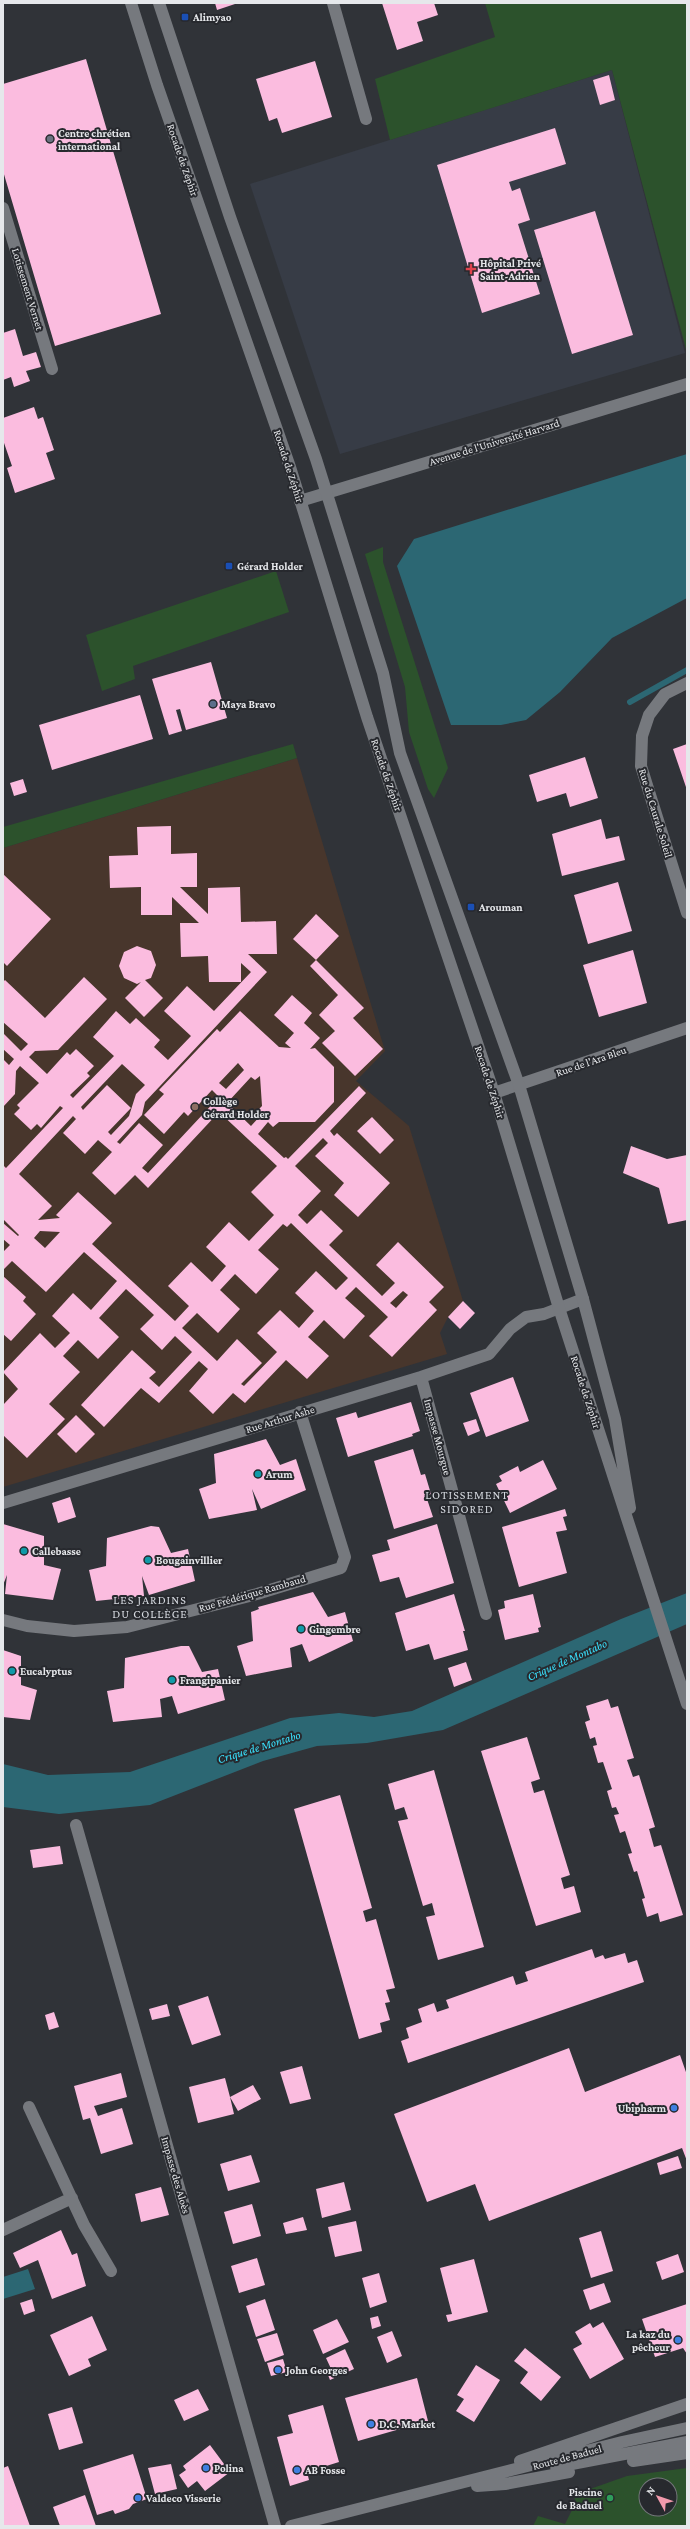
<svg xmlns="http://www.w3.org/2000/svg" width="690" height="2529" viewBox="0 0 690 2529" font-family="'Crimson Pro',serif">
<rect width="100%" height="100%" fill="#303338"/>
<path fill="#373c46" d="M612,70l73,283 -345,101 -90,-270z"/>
<path fill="#48362c" d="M297,758l88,293 -29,30 53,45 54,175 -15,16 -8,16 7,21 -444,133v-639z"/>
<path fill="#2c522c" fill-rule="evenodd" d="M485,3h202v350l-75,-283 -222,70 -15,-61 120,-42z
M383,547v15l65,206 -14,30 -6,-9 -19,-57 -4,-45 -40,-133z
M276,571l13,41 -156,54 2,13 -33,12 -16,-56z
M293,744l4,14 -294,90v-21z
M687,2468v58h-154l5,-10 27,8 11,-22 -3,-7 54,-19zM646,2485h24v24h-24z"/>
<path fill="#2c6773" d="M687,454v144l-75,40 -52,54 -34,28 -25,5h-50l-54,-159 17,-27z
M687,1593v31l-244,106 -76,13 -50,3 -54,15 -113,44 -91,9 -56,-7v-43l45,11 82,-3 160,-54 49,-5 35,4 38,-6 209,-92z
M28,2269l7,20 -32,10v-22z"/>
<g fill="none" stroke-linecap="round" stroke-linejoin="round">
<path stroke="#2c6773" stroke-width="6" d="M630,702l57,-32"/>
</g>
<path fill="#fbbcdf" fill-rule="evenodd" d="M215,3h23l-21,7z
M382,3h52l4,12 -21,7 6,19 -26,9z
M86,59l75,255 -106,32 -52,-175v-87z
M315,61l17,56 -50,16 -5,-15 -8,3 -13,-42z
M609,75l6,25 -15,5 -7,-25z
M555,128l11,36 -57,18 3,9 8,-3 10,32 -12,4 22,70 -58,19 -45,-148z
M595,211l38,124 -61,19 -38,-124z
M15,329l8,27 13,-4 5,15 -15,4 4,10 -16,6 -3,-10 -8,3v-47z
M34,407l4,12 5,-2 11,33 -8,3 9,26 -40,14 -8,-25 5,-2 -9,-26v-22z
M211,662l16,56 -41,12 -6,-21 -4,1 6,21 -13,4 -17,-56z
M140,695l13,44 -101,31 -13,-45z
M687,744v46l-14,-41z
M585,757l13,41 -28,9 -4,-14 -29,9 -8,-27z
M23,779l4,13 -13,4 -4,-13z
M601,819l5,20 13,-3 6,24 -63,16 -10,-42z
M171,826v28l26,-1v34h-17l28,27v-26l32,-1 1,35 35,-1 1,33h-29l19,18 -122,130 -3,13 -25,27 3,2 19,-21 24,22 -21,23 6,5 71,-76 -7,-7 -24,26 -4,-4 -20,22 -20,-19 20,-21 -5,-4 58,-61 3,3 20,-21 39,36 12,1 -6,-5 9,-10 -20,-18 18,-20 20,18 -8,10 16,15 -10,11 5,-1 19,19v35l-19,20h-36l-6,5 -5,-5 -10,12 26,24 2,-1 2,2 71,-73 7,7 -36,38 4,5 3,-3 53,50 -32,34 -24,-22 10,-12 -29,-27 13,-13 -5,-5 -28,28 26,25 -23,24 9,9 14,-14 22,21 -14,14 53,51 13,-13 -19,-18 22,-23 46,45 -15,15 8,8 -45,47 -23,-21 19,-19 -32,-30 -11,11 20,18 -21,23 -20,-19 -16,17 21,19 -22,23 -21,-19 -41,43 -12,-10 -20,21 -24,-23 19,-22 -9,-8 -40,42 -18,-15 -37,39 -23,-22 51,-55 24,22 -7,6 10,9 33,-35 -17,-16 -13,14 -22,-21 14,-14 -28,-26 -27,29 20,19 -21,22 -20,-19 -15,16 17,16 -31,32 16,15 -38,39 -24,-23v-30l15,-16 -15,-17 37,-39 15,15 15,-15 -18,-17 21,-23 18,17 26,-29 -33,-29 -38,40 -34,-31 -9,9v-18l7,-7 -7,-6v-16l15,13 1,-1 -16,-16v-54l3,3 57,-60 -3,-2 -19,22 -4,-4 -6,6 -17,-16 6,-6 -3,-3 22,-22 -19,-17 -4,5 -1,23 -12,13v-48l6,6 5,-6 -11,-10v-16l18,18 7,-7 -25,-22v-40l2,-2 40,38 39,-41 23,22 -49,51 -23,1 -6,6 18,17 20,-22 3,3 6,-6 18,17 -7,7 3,3 -20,19 3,3 41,-42 -21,-19 23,-26 14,13 6,-6 24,22 -6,7 14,13 23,-24 -27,-25 23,-25 27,25 37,-39 -10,-9v19h-32l-1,-26 -27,1 -1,-34h19l-27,-26v18h-31v-28l-31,1 -1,-32 29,-1 -1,-28zM238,1063l6,7 -18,19 -7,-6zM122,1064l23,21 -9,9 -7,22 -18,19 -3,-3 23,-24 -24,-23 -24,25 -2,-3zM260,1076l2,30 -5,5 4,4 -10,11 -24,-23 24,-26 4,3zM219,1112l58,54 -26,26 23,23 -25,26 -20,-19 -23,25 20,19 -14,16 -21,-20 -23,24 21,20 -14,15 -83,-77 20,-21 -34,-31 -22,23 4,3 -22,2 14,-14 -33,-32 54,-58 3,3 -13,14 22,21 13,-14 14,12 -20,21 23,22 20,-20 13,13zM291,1223l57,55 -12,12 -20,-19 -21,22 19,18 -15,17 -19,-18 -23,23 20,19 -33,34 -3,-2 21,-21 -25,-24 -20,22 -35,-33 15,-15 21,20 22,-24 -20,-19 15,-16 21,20 23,-25 -21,-19 25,-26 4,3zM40,1231l20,1 -15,16 -11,-10zM403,1291l5,4 -12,13 -6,-5z
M3,874l48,45 -44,47 -4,-4z
M618,882l14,49 -44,13 -14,-49z
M316,914l23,22 -23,24 -23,-21z
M137,946l14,5 5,14 -5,13 -6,2 18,18 -19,19 -19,-19 16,-16 -4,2 -13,-6 -5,-12 5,-14z
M633,950l14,53 -48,14 -16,-52z
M316,960l48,48 -11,10 30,31 -28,27 -33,-33 13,-12 -16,-16 19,-20 -28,-29z
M372,1117l22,23 -14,14 -23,-23z
M631,1146l36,13 20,-4v65l-19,4 -9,-36 -36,-15z
M3,1276l23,21 -3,4 13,13 -25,27 -8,-7z
M463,1301l12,12 -15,16 -12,-12z
M513,1377l16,44 -43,16 -16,-44z
M411,1402l9,29 -8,3 1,2 -65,21 -12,-39 20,-6 2,6z
M76,1415l19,19 -19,19 -19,-19z
M476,1419l4,12 -12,5 -5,-13z
M266,1439l14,26 16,-6 10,31 -45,19 -9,-20 5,21 -48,9 -10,-30 17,-6 -2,-29z
M413,1449l8,26 4,-1 6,20 -5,2 7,21 -39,12 -20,-68z
M543,1460l14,29 -47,24 -14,-29 6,-3 -3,-5 19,-10 2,6z
M70,1497l6,20 -18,6 -6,-20z
M565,1509l2,7 -4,1 4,13 -11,2 11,41 -48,14 -17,-60z
M3,1524l41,12v29l17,4 -8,31 -48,-6 2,-19 -4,10z
M437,1524l17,59 -48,15 -7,-21 -19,5 -8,-27 18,-5 -3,-10z
M151,1526l8,1 12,26 17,-4 7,32 -46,14 -7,-19 2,20 -48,5 -7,-31 17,-4 1,-28z
M313,1592l15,25 17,-5 8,29 -44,21 -7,-18 -12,4 2,19 -46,9 -9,-30 16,-5 -2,-29 8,-3 -1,-2z
M454,1594l11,37h-2l5,19 -34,10 -5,-16 -23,7 -11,-38z
M533,1594l8,33 -3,1 1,4 -34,8 -7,-30 7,-2 -1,-7z
M181,1646h8l13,26 16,-3 7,31 -47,14 -6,-18 -12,3 2,18 -49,5 -6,-31 17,-3 1,-30z
M3,1650l18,6v29l16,5 -7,30 -27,-3z
M466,1662l6,18 -18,7 -6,-19z
M608,1699l3,9 7,-2 16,52 -7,2 6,17 6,-2 16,52 -6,2 5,18 7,-2 22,70 -23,7 -2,-9 -11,4 -5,-18 3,-1 -8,-27 -3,1 -6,-18 4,-1 -7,-22 -5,2 -6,-18 5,-1 -3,-7 -4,1 -5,-17 5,-2 -9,-27 -5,1 -5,-17 4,-1 -2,-8 -5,2 -5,-17 5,-2 -4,-14z
M527,1737l13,42 -9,3 3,11 10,-3 26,85 -9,3 3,11 10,-3 7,26 -45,14 -55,-175z
M434,1770l50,177 -46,13 -12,-43 9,-2 -3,-12 -9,3 -25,-85 10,-2 -4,-12 -9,3 -7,-26z
M340,1795l32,113 -9,3 3,11 10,-3 19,69 -9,2 4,12 -5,1 5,17 -10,3 2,9 -23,7 -65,-230z
M60,1846l3,18 -30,4 -3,-18z
M592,1949l3,9 8,-3 2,4 20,-6 3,10 9,-3 7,22 -236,81 -7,-22 8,-3 -3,-10 16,-6 -4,-13 16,-6 3,9 12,-4 -3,-8 67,-24 3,9 12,-4 -3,-9z
M208,1996l13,39 -29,10 -14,-39z
M167,2004l3,12 -18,4 -3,-11z
M54,2012l5,15 -10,3 -4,-15z
M569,2048l16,44 95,-37 7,20v86l-5,-13 -193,73 -14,-37 -48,18 -33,-88z
M302,2066l9,33 -21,5 -10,-32z
M121,2073l6,24 -33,9 4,10 24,-8 11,36 -32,10 -11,-36 -7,2 -9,-34z
M225,2078l5,19 23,-12 8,14 -23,12 -8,-14 4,17 -36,9 -9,-36z
M251,2155l9,27 -32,9 -8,-27z
M678,2156l4,12 -22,7 -3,-12z
M344,2182l7,28 -29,8 -6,-29z
M161,2187l8,28 -28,7 -6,-28z
M252,2204l9,32 -28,8 -9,-32z
M303,2217l4,13 -21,4 -3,-11z
M356,2221l6,30 -27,6 -7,-30z
M61,2230l11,25 5,-2 9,33 -34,13 -14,-39 -18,8 -7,-15z
M601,2231l12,40 -22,7 -12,-40z
M678,2254l6,18 -22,8 -6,-18z
M257,2258l8,27 -26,8 -8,-27z
M474,2259l14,53 -40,10 -2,-7 6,-1 -12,-46z
M379,2273l8,29 -17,6 -8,-30z
M604,2283l7,19 -21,8 -7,-20z
M32,2299l3,12 -11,4 -4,-12z
M265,2299l10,31 -19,7 -10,-31z
M687,2304v50l-4,-6 -28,9 -13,-38z
M92,2316l15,34 -19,9 3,7 -22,10 -19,-41z
M378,2316l3,10 -9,3 -2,-11z
M337,2319l12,23 -26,12 -10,-24z
M603,2322l21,37 -34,20 -17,-30 9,-5 -7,-12 15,-9 3,5z
M392,2331l10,25 -15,7 -10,-26z
M277,2333l7,22 -19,7 -8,-23z
M525,2348l36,29 -20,24 -21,-18 8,-11 -14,-11z
M345,2349l9,20 -24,11 -2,-5 5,-2 -7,-15z
M283,2359l4,13 -16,4 -4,-13z
M476,2365l24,15 -26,42 -18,-11 8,-12 -7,-4z
M417,2378l11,43 -70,20 -13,-43z
M198,2389l11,21 -25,11 -10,-21z
M323,2405l16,57 -32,10 2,8 -19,6 -13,-49 16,-4 -5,-18z
M72,2407l11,36 -24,7 -11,-36z
M210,2445l20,27 -25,19 -8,-10 -9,7 -9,-13 7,-5 -3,-4z
M133,2454l14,45 -14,5 -4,5 -14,5 -2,-4 -16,5 -14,-45z
M171,2464l6,25 -22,5 -7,-26z
M8,2466l22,60h-27v-58z
M85,2495l11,31h-36l-7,-19z"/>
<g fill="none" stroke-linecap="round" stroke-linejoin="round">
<path stroke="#76797e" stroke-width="12" d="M333,3l33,116
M3,208l49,161
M300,501l387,-117
M687,683l-22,11 -16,21 -7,21 -1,30 46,147
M494,1093l193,-65
M421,1377l65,237
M3,1503l418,-126 68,-23 21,-25 16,-12 18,-3 39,-15
M3,1620l24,6 47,5 53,-4 130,-33 84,-26 4,-11 -45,-145
M76,1825l199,701
M29,2107l55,118 27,46
M3,2230l69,-32"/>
<path stroke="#76797e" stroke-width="12" d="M131,3l26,82 133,382 77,250 127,376 65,215 128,396
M159,3l71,214 86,242 67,214 17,80 119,332 64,214 32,120 15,89
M520,2461l167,-57
M633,2461l54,-8
M556,2467l131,-25
M477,2486l28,-2 64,-12
M291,2526l331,-84 65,-14"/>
</g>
<g fill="#1a4fb4" stroke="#27292e" stroke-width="1.5">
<rect x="181" y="13" width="8" height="8" rx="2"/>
<rect x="225" y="562" width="8" height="8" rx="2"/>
<rect x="467" y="903" width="8" height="8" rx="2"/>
</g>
<circle fill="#6b7280" stroke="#27292e" stroke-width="1.5" cx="50" cy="139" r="4"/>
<path fill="#e0444e" stroke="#27292e" stroke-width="1.5" d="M469 263h4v4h4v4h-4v4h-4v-4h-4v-4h4z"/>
<circle fill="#5c6f8a" stroke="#27292e" stroke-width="1.5" cx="213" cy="704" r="4"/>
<circle fill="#8d6e63" stroke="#27292e" stroke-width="1.5" cx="195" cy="1107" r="4"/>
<g fill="#0f9aa8" stroke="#27292e" stroke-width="1.5">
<circle cx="258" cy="1474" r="4"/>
<circle cx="24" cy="1551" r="4"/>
<circle cx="148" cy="1560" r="4"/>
<circle cx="301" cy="1629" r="4"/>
<circle cx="12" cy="1671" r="4"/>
<circle cx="172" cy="1680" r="4"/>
</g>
<g fill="#3f7fe0" stroke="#27292e" stroke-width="1.5">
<circle cx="674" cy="2108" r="4"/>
<circle cx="678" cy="2340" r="4"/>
<circle cx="278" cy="2370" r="4"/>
<circle cx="371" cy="2424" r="4"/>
<circle cx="206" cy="2468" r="4"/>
<circle cx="297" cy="2470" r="4"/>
<circle cx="138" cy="2498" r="4"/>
</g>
<circle fill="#2e9e5b" stroke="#27292e" stroke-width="1.5" cx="610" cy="2498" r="4"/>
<g text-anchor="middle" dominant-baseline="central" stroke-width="4" stroke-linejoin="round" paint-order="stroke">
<g font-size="11" font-weight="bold" fill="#e6e8eb" stroke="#27292e" text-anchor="start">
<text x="193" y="17">Alimyao</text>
<text x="58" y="133">Centre chrétien<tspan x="58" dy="13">international</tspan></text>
<text x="480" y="263">Hôpital Privé<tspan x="480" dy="13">Saint-Adrien</tspan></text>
<text x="237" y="566">Gérard Holder</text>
<text x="221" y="704">Maya Bravo</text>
<text x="479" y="907">Arouman</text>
<text x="203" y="1101">Collège<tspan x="203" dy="13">Gérard Holder</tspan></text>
<text x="266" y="1474">Arum</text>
<text x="32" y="1551">Callebasse</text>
<text x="156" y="1560">Bougainvillier</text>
<text x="309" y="1629">Gingembre</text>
<text x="20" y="1671">Eucalyptus</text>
<text x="180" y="1680">Frangipanier</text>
<text x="666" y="2108" text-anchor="end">Ubipharm</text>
<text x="670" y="2334" text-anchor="end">La kaz du<tspan x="670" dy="13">pêcheur</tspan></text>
<text x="286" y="2370">John Georges</text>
<text x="379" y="2424">D.C. Market</text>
<text x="214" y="2468">Polina</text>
<text x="305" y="2470">AB Fosse</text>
<text x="602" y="2492" text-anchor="end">Piscine<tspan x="602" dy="13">de Baduel</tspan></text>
<text x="146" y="2498">Valdeco Visserie</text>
</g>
<g font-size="11" fill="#e6e8eb" stroke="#27292e">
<text transform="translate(183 160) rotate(71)">Rocade de Zéphir</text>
<text transform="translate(28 289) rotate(73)">Lotissement Vernet</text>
<text transform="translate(494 442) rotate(-17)">Avenue de l'Université Harvard</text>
<text transform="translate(289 466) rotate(72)">Rocade de Zéphir</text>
<text transform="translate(387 775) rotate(71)">Rocade de Zéphir</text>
<text transform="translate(656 813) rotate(73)">Rue du Caurale Soleil</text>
<text transform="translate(591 1061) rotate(-19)">Rue de l'Ara Bleu</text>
<text transform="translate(490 1082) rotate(72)">Rocade de Zéphir</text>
<text transform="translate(586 1392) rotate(72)">Rocade de Zéphir</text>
<text transform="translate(280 1419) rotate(-17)">Rue Arthur Ashe</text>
<text transform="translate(438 1437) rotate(75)">Impasse Mourgue</text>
<text transform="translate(252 1593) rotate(-16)">Rue Frédérique Rambaud</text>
<text transform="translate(176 2175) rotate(74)">Impasse des Aloès</text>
<text transform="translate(567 2457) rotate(-15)">Route de Baduel</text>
</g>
<g font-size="12" letter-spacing="1" fill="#d5d9df" stroke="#27292e">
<text x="467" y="1495">LOTISSEMENT<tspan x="467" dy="14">SIDORED</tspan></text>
<text x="150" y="1600">LES JARDINS<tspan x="150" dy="14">DU COLLÈGE</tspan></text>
</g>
<g font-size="12" font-style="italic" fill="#39e2fe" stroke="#27292e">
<text transform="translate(567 1660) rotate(-24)">Crique de Montabo</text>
<text transform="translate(259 1747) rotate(-17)">Crique de Montabo</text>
</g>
</g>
<rect width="690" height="2529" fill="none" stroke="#e6e8eb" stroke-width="8"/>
<g transform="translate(658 2497) rotate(310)"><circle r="19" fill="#27292e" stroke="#73757a"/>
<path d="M0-3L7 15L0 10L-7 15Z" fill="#f29aac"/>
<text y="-6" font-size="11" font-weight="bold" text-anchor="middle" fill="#e6e8eb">N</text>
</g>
</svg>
